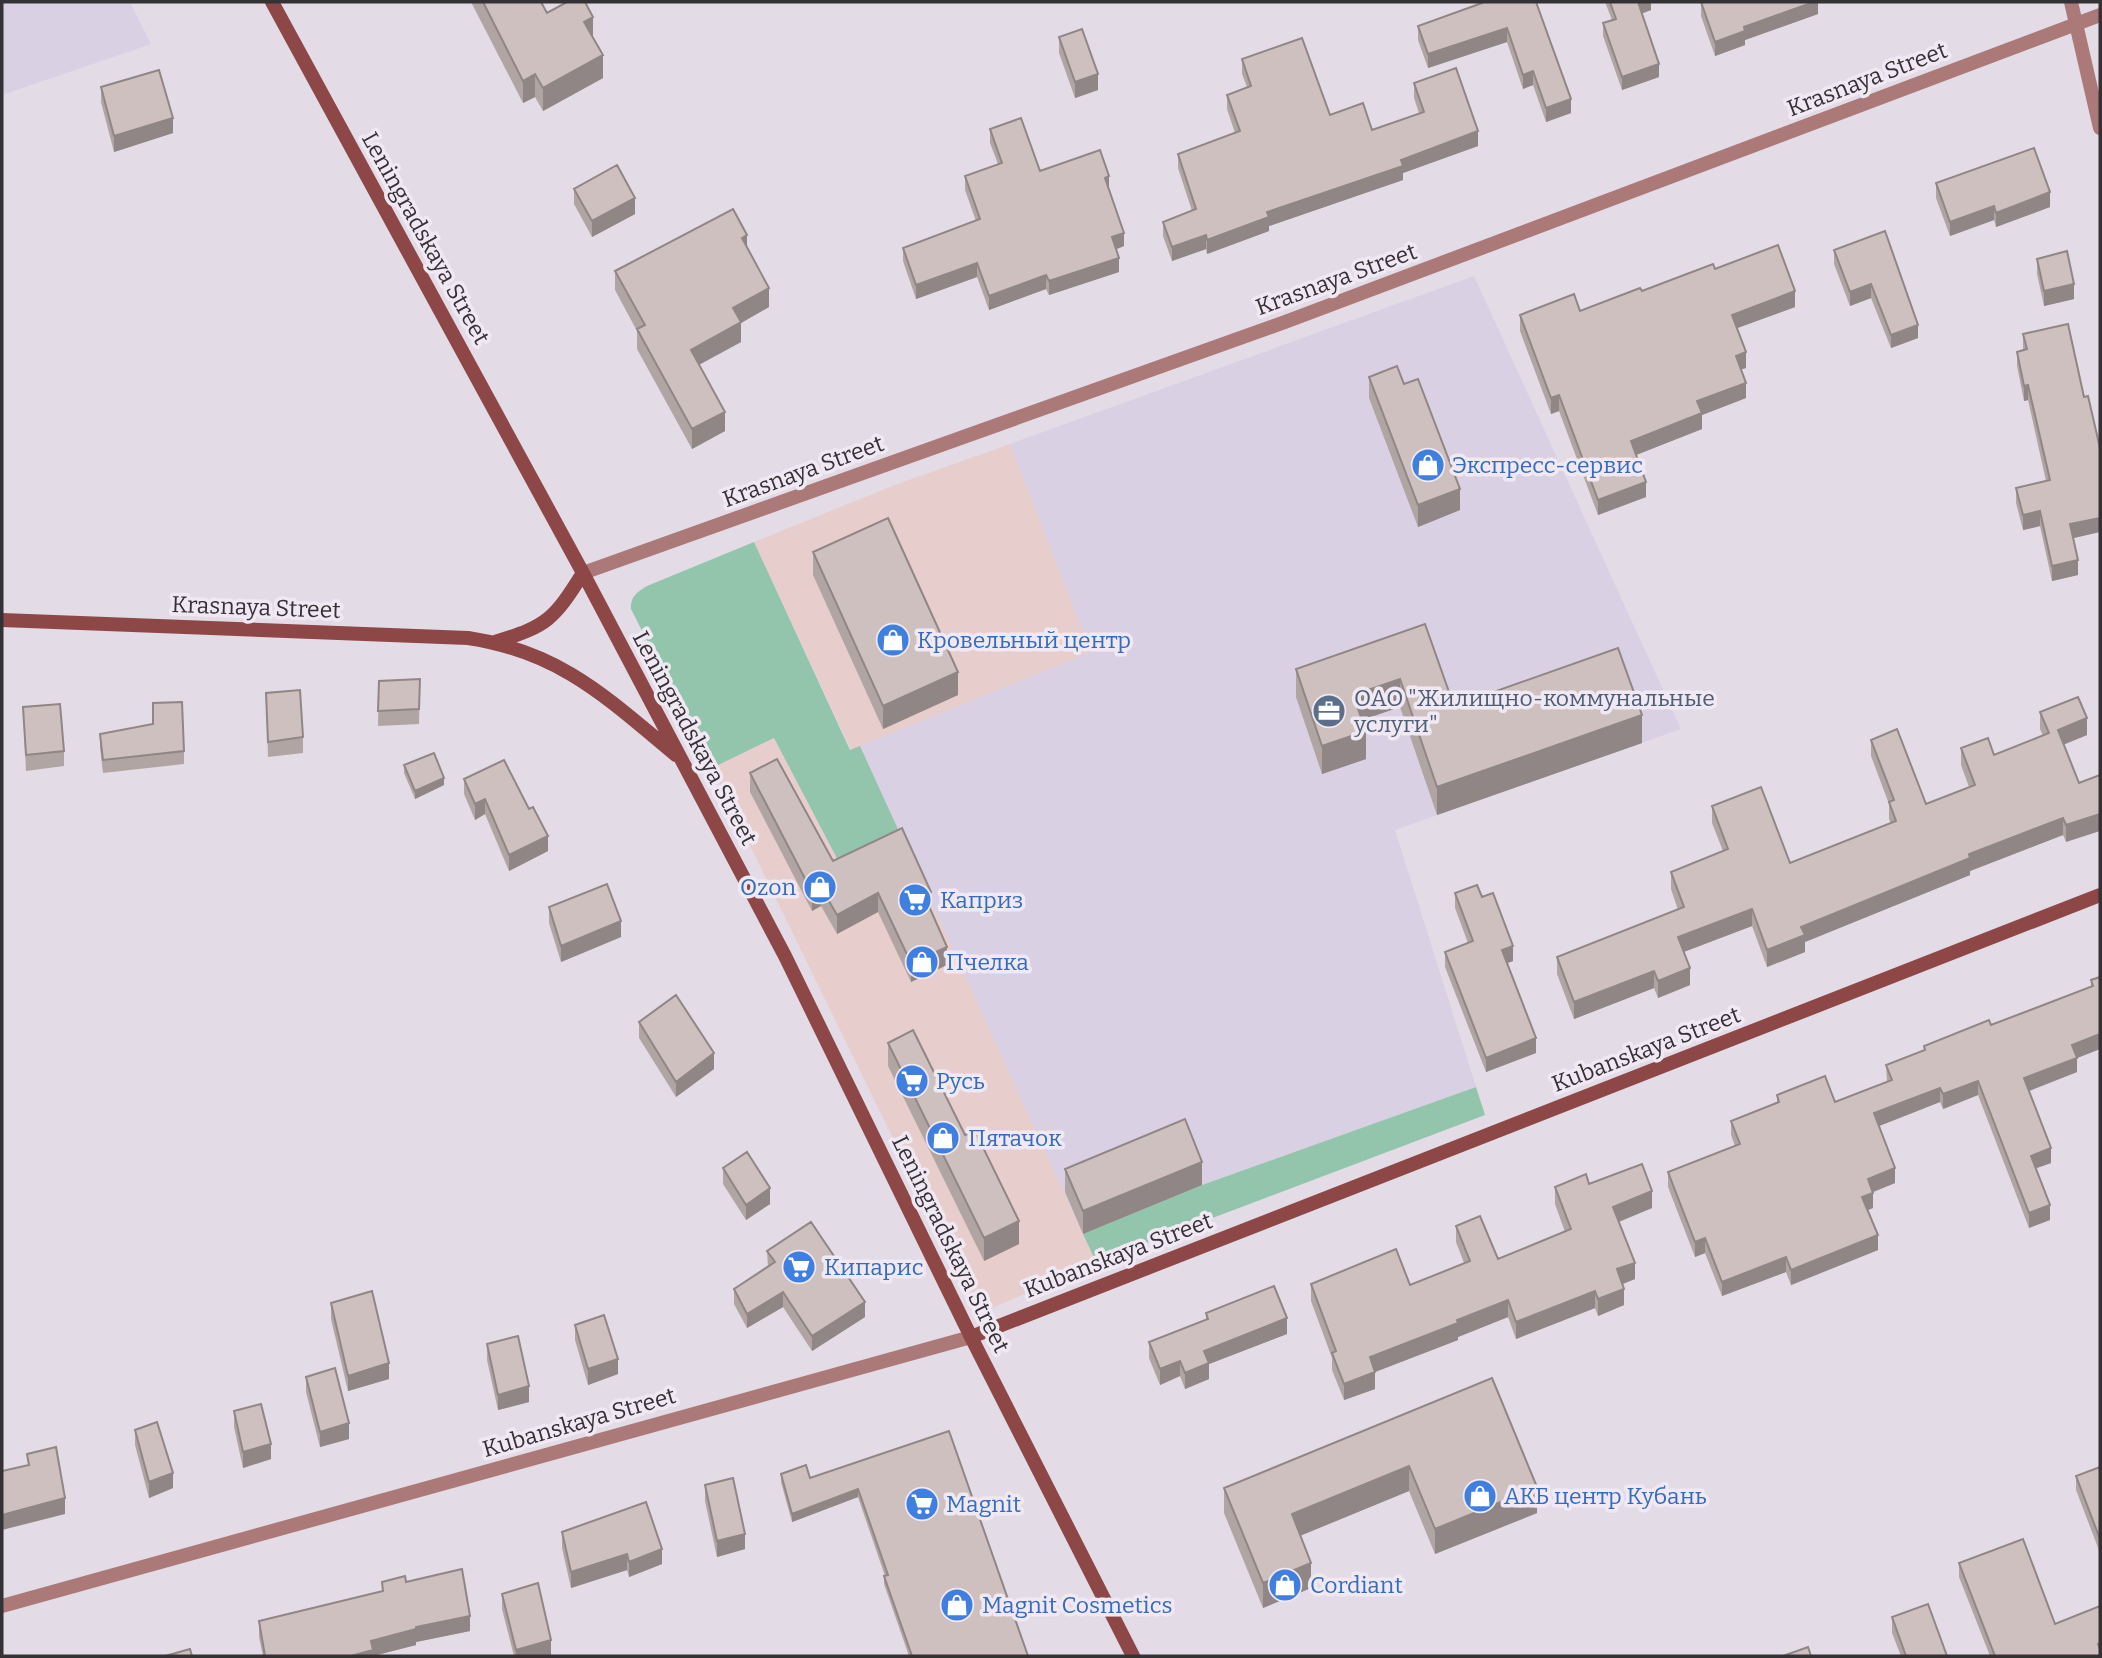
<svg xmlns="http://www.w3.org/2000/svg" width="2102" height="1658" viewBox="0 0 2102 1658" font-family="Bitter,serif">
<rect width="100%" height="100%" fill="#e3dbe6"/>
<path fill="#e8cdcd" d="M1010,444l82,208 -241,98 -97,-208 141,-57z
M774,738l68,130 61,-28 193,422 -117,52 -267,-546z"/>
<path fill="#dad0e4" d="M2,2h128l21,42 -149,51z
M1474,276l207,453 -286,101 81,257 -274,98 -119,49 -223,-488 231,-94 -81,-208z"/>
<path fill="#93c5ad" d="M754,542l96,208 10,-4 43,94 -61,28 -68,-130 -62,30 -81,-159c-1,-12 6,-17 16,-23z
M1476,1087l9,28 -389,147 -13,-28 119,-49z"/>
<g fill="none" stroke-linecap="round" stroke-linejoin="round">
<path stroke="#ab7977" stroke-width="14" d="M2071,2l29,126
M583,573l702,-251 815,-307
M2,1606l969,-269"/>
<path stroke="#8c4746" stroke-width="14" d="M272,2l311,571 202,383 186,381 162,319
M2,620l466,18c93,14 139,60 208,117
M495,642c53,-16 59,-23 88,-69
M971,1337l1129,-442"/>
</g>
<path fill="#b1a5a3" d="M471,2h70l6,11 46,25 10,40 -60,33 -8,-14 -12,6z
M1481,2h55l35,111 -25,9 -13,-37 -10,4 -16,-47 -79,26 -10,-28v-14l63,-22z
M1605,2h46v8l-10,4 18,63 -37,13 -19,-54v-13l9,-3z
M1701,2h117v12l-73,26v5l-30,11 -14,-40z
M1059,37l39,53 -23,8 -16,-45z
M1242,59l88,56 42,15 47,-17 -5,-15v-15l64,63 -75,27v7l-134,46v5l-62,23 -1,-5 -34,12 -9,-25v-14l29,-11 -14,-43v-14l57,-21 -8,-24v-14l20,-8 -5,-13z
M101,87l72,46 -59,19 -13,-50z
M990,129l50,42 69,19 15,56 -8,3 3,23 -70,23 -3,-6 -57,21 -12,-33 -61,22 -13,-38v-13l73,-27 -11,-31v-14l33,-12 -8,-21z
M1936,183l114,24 -54,20 -2,-7 -44,16 -14,-38z
M574,189l61,25 -43,23 -18,-33z
M1885,231l33,107 -27,10 -20,-50 -21,8 -16,-42v-14z
M747,247l22,60 -28,16v19l-42,23 26,66 -33,18 -55,-100v-18l-22,-41v-19z
M2037,259l37,40 -30,7 -7,-32z
M1715,269l80,38 -58,21 9,40 -5,1 5,29 -44,17v14l-66,26 10,42 -48,18 -39,-104 -8,3 -31,-83v-16l60,-4z
M2023,334l50,205 5,36 -26,6 -12,-55 -17,4 -7,-27v-15l30,-7 -18,-81 -4,1 -7,-35v-14l6,-2z
M1369,377l35,7 56,126 -42,17 -49,-129z
M813,552l145,143 -75,34 -70,-154z
M1425,624l29,82 188,37 -205,72 -37,-108 -38,13 4,39 -44,15 -26,-77v-28z
M420,679l-1,45 -41,2 1,-45z
M266,693l37,44v16l-35,4z
M23,707l41,44v15l-38,5z
M2040,712l47,23 -23,9 15,39 -13,59 -3,-7 -93,36v4l-165,67v10l-38,15 -15,-41 -68,26 6,33 -32,13 -4,-10 -80,31 -17,-45v-17l121,-47 -7,-21v-17l52,-21 -11,-28v-17l78,57 101,-39 -2,-5v-15l-18,-48v-16l55,64 43,-17 -8,-22v-17l33,7 49,-19 -3,-7z
M100,734l84,17v13l-81,9 -3,-26z
M404,765l40,20 -29,14 -11,-26z
M750,773l83,88 98,50 16,54 -36,17 -33,-70 -41,22 -16,-28 -9,5 -62,-119z
M464,779l65,30 19,42 -39,20 -24,-57 -10,6 -11,-26z
M1455,893l27,4 31,64 -6,2 29,90 -50,19 -41,-105v-15l23,-9 -13,-35z
M549,907l72,30 -60,25 -12,-39z
M2100,977v72l-23,9v14l-48,19 22,72 -15,5 14,52 -21,8 -51,-133 -35,14 -3,-7 -61,24 16,57 -22,9v16l-5,2 10,40 -87,35 -5,-13 -64,24 -17,-43 -10,4 -27,-70v-15l67,-26 -4,-11v-14l46,-18v-8l58,7 52,-20 -1,-17 38,-15v-4l67,-21 100,-38v-7z
M639,1022l75,47 -38,28 -37,-59z
M888,1043l77,92 54,109 -35,17 -96,-195z
M723,1168l47,36 -24,16 -23,-36z
M1065,1169l137,16 -119,49 -18,-42z
M1589,1184l63,24 -33,14 16,57 -12,5 1,21 -26,11 -3,-8 -79,31 -8,-22 -50,20v3l-83,32v17l-31,11 -12,-30v-12l-21,-57v-17l99,1 54,-22 -8,-21v-16l42,33 67,-27 -10,-28v-17z
M767,1251l98,66 -53,34 -29,-44 -36,21 -13,-24v-15l34,-22z
M331,1303l58,76 -41,12 -17,-72z
M1206,1313l81,21 -78,30v15l-24,10 -5,-13 -20,9 -11,-27v-16l57,-22z
M575,1325l43,49 -30,11 -13,-45z
M487,1344l42,58 -31,8 -11,-50z
M306,1377l43,62 -29,8 -14,-55z
M1492,1378l45,135 -102,41 -26,-63 -109,45 11,52 -48,20 -39,-95v-25z
M234,1411l37,48 -28,9 -9,-41z
M135,1430l38,58 -24,10 -14,-53z
M949,1431l79,225h-119l-25,-72v-8h1l-27,-79 -66,25 -11,-40v-8l29,4z
M2100,1467v86l-24,-63v-14z
M705,1485l40,64 -28,8 -12,-56z
M562,1532l100,32 -33,13 -2,-7 -56,18 -9,-40z
M1959,1563l96,61 45,32h-110l-31,-79z
M382,1582h24l64,49 -54,11v3l-43,11h-110l-4,-19v-16l123,-29z
M502,1594l49,61 -3,1h-34l-12,-47z
M1892,1617l55,39h-46l-9,-23z"/>
<path fill="#908685" d="M1637,2h14v8l-14,5z
M1814,2h4v12l-73,26v5l-30,11v-14l29,-15z
M593,17v22l-9,-17z
M1507,28v14l-79,26v-14z
M603,55v23l-60,33v-23z
M1659,64v13l-37,13v-13z
M1533,71v14l-10,4v-14z
M535,74v23l-12,6v-22z
M1098,74v16l-23,8v-16z
M1571,99v14l-25,9v-14z
M173,118v15l-59,19v-16z
M1478,131v15l-75,27v7l-134,46v5l-62,23v-14l60,-28 134,-52z
M1109,176v14l-4,-12z
M2050,192v15l-54,20v-14z
M635,198v16l-43,23v-16z
M1994,206v14l-44,16v-14z
M1124,233v13l-12,5v-14z
M747,235v19l-5,-16z
M1206,235v14l-34,12v-14z
M1119,258v14l-70,23v-14z
M977,263v14l-61,22v-14z
M1046,275v14l-57,21v-14z
M1871,284v14l-21,8v-14z
M2074,284v15l-30,7v-15z
M769,288v19l-28,16v19l-50,27v-19l42,-42z
M1795,291v16l-63,23v-15z
M1918,325v13l-27,10v-13z
M1746,352v16l-10,3v-15z
M1746,383v15l-44,17v14l-71,28v-16l66,-40z
M2028,385v15l-4,1v-15z
M1559,395v16l-8,3v-16z
M725,412v19l-33,18v-20z
M1646,482v15l-48,18v-15z
M1460,489v21l-42,17v-22z
M2040,511v15l-17,4v-15z
M2100,518v14l-30,7v-15z
M2078,560v15l-26,6v-15z
M958,672v23l-75,34v-23z
M1400,679v28l-47,16v-28z
M1642,715v28l-205,72v-28z
M2087,718v17l-29,12v-17z
M1366,731v28l-44,15v-28z
M444,778v7l-29,14v-8z
M485,799v15l-10,6v-16z
M2100,814v17l-34,11v-17z
M2063,818v17l-93,36v4l-165,67v10l-38,15v-17l34,-23 168,-73z
M548,836v15l-39,20v-16z
M821,887v19l-9,5v-19z
M931,892v19l-7,-16z
M878,893v19l-41,22v-19z
M1752,909v17l-74,28v-17z
M621,921v16l-60,25v-16z
M1513,946v15l-11,4v-15z
M947,947v18l-36,17v-19z
M1690,968v17l-32,13v-17z
M1654,971v17l-80,31v-17z
M2100,1034v15l-23,9v14l-53,21v-15l48,-33z
M1536,1038v15l-50,19v-14z
M714,1053v16l-38,28v-15z
M1978,1081v14l-35,14v-15z
M1940,1088v14l-66,26v-15z
M2051,1148v15l-20,7v-14z
M1202,1162v23l-119,49v-23z
M1895,1168v15l-27,11v-15z
M770,1188v16l-24,16v-15z
M1652,1191v17l-39,16v-17z
M1873,1193v15l-11,4v-15z
M2050,1205v15l-21,8v-15z
M1019,1221v23l-35,17v-23z
M1878,1235v15l-87,35v-15z
M1705,1238v15l-10,4v-15z
M1786,1257v15l-64,24v-14z
M1635,1263v16l-18,7v-17z
M1624,1289v16l-26,11v-17z
M1595,1291v17l-79,31v-17z
M783,1292v15l-36,21v-14z
M1508,1300v17l-50,20v3l-83,32v17l-31,11v-16l26,-27 87,-37z
M865,1302v15l-53,34v-15z
M1287,1318v16l-78,30v15l-24,10v-16l19,-22z
M618,1359v15l-30,11v-16z
M1180,1361v15l-20,9v-16z
M389,1363v16l-41,12v-15z
M529,1386v16l-31,8v-15z
M349,1423v16l-29,8v-15z
M271,1444v15l-28,9v-16z
M1409,1466v25l-117,48v-25z
M173,1473v15l-24,10v-16z
M1537,1487v26l-102,41v-25z
M858,1489v8l-66,25v-8z
M65,1498v16l-63,16v-15z
M745,1534v15l-28,8v-16z
M662,1549v15l-33,13v-15z
M627,1554v16l-56,18v-16z
M1311,1563v25l-48,20v-25z
M470,1616v15l-54,11v3l-43,11h-22l20,-15 45,-14z
M551,1640v15l-3,1h-32v-6z"/>
<path fill="#cec0be" stroke="#908685" stroke-width="2" d="M483,2h58l6,11 20,-11h18l8,15 -9,5 19,33 -60,33 -8,-14 -12,7z
M1481,2h55l35,97 -25,9 -13,-37 -10,4 -16,-47 -79,26 -10,-28 64,-23z
M1610,2h28l21,62 -37,13 -19,-54 13,-4z
M1701,2h113l-70,25 1,4 -30,11z
M1082,29l16,45 -23,8 -16,-45z
M1302,38l28,77 33,-12 9,27 52,-18 -10,-29 42,-15 22,63 -77,29 2,6 -136,46 2,5 -62,23 -1,-5 -34,12 -9,-25 33,-13 -18,-55 62,-23 -13,-36 24,-9 -9,-27z
M159,70l14,48 -59,18 -13,-49z
M1021,118l19,53 60,-21 9,26 -4,2 19,55 -12,4 7,21 -70,23 -3,-6 -57,21 -12,-33 -61,22 -13,-37 77,-29 -15,-43 37,-13 -12,-34z
M2034,148l16,44 -54,21 -2,-7 -44,16 -14,-39z
M617,165l18,33 -43,23 -18,-32z
M733,209l14,26 -5,3 27,50 -36,20 8,14 -50,28 34,62 -33,17 -55,-100 8,-4 -30,-54z
M1885,231l33,94 -27,10 -20,-51 -21,8 -16,-42z
M1778,245l17,46 -63,24 14,37 -10,4 10,27 -49,18 5,12 -71,28 15,41 -48,18 -39,-105 -8,3 -31,-83 54,-21 6,17 60,-23 2,3 71,-27 2,5z
M2067,251l7,33 -30,7 -7,-32z
M2068,324l16,73 4,-1 12,52v70l-30,6 8,36 -26,6 -12,-55 -17,4 -7,-27 34,-8 -22,-95 -4,1 -7,-34 10,-3 -4,-15z
M1397,366l7,18 14,-5 42,110 -42,16 -49,-128z
M888,518l70,154 -75,34 -70,-154z
M1425,624l29,82 164,-58 24,67 -205,72 -37,-108 -47,16 13,36 -44,15 -26,-77z
M420,679l-1,30 -41,2 1,-30z
M300,690l3,47 -35,5 -2,-49z
M2078,697l9,21 -29,12 21,53 21,-8v39l-34,11 -3,-7 -94,36 1,4 -169,69 4,8 -38,15 -15,-41 -74,28 12,31 -32,13 -4,-10 -80,31 -17,-45 127,-50 -13,-35 57,-23 -16,-43 49,-19 29,76 106,-42 -7,-19 5,-2 -23,-60 26,-11 29,75 49,-19 -14,-37 27,-10 6,17 55,-22 -9,-21z
M182,702l2,49 -81,9 -3,-26 53,-10v-21z
M60,704l4,47 -38,4 -3,-48z
M434,753l10,25 -29,13 -11,-26z
M777,759l56,102 69,-33 29,64 -7,3 23,52 -36,16 -33,-70 -41,22 -16,-28 -9,5 -62,-119z
M504,760l25,49 4,-2 15,29 -39,19 -24,-56 -10,5 -11,-25z
M607,884l14,37 -60,25 -12,-39z
M1477,885l5,12 11,-4 20,53 -11,4 34,88 -50,20 -41,-106 28,-11 -18,-48z
M2100,977v57l-28,11 5,13 -53,20 27,70 -20,8 19,49 -21,8 -51,-132 -35,13 -3,-6 -66,25 21,55 -27,11 5,14 -11,4 16,38 -87,35 -5,-13 -64,25 -17,-44 -10,4 -27,-70 72,-28 -9,-23 48,-19 -2,-7 48,-19 10,26 57,-22 -6,-15 39,-15 -1,-4 65,-26 2,5 102,-39 -2,-6z
M676,995l38,58 -38,29 -37,-60z
M913,1030l52,105 10,-4 44,90 -35,17 -96,-195z
M1185,1119l17,43 -119,49 -18,-42z
M747,1152l23,36 -24,17 -23,-37z
M1642,1164l10,27 -39,16 22,56 -18,6 7,20 -26,10 -3,-8 -79,31 -8,-22 -51,20 1,3 -88,34 5,15 -31,12 -12,-31 4,-2 -25,-67 85,-35 14,36 60,-24 -14,-35 24,-10 18,43 73,-30 -16,-42 31,-13 3,10z
M811,1222l54,80 -53,34 -29,-44 -36,22 -13,-25 41,-27 -8,-11z
M1274,1286l13,32 -83,33 5,12 -24,10 -5,-12 -20,8 -11,-27 59,-23 -2,-6z
M372,1291l17,72 -41,13 -17,-73z
M604,1315l14,44 -30,10 -13,-44z
M518,1336l11,50 -31,9 -11,-51z
M335,1368l14,55 -29,9 -14,-55z
M1492,1378l45,109 -102,42 -26,-63 -117,48 19,49 -48,20 -39,-95z
M261,1404l10,40 -28,8 -9,-41z
M157,1422l16,51 -24,9 -14,-52z
M949,1431l79,225h-116l-28,-80 4,-1 -30,-86 -66,25 -11,-40 25,-9 4,13z
M56,1447l9,51 -63,17v-44l27,-6 -2,-11z
M2100,1467v72l-24,-63z
M733,1478l12,56 -28,7 -12,-56z
M646,1502l16,47 -33,13 -2,-8 -56,18 -9,-40z
M2023,1539l32,85 45,-18v37l-2,1 2,5v7h-105l-36,-93z
M462,1569l8,47 -54,11v2l-45,12 2,9 -22,6h-86l-6,-35 124,-30 -1,-9 23,-6 1,6z
M538,1583l13,57 -35,10 -14,-56z
M1928,1604l19,52h-41l-14,-39z
M1808,1647l3,9h-28z
M190,1649l2,7h-27z"/>
<defs>
<symbol id="shop-disc" viewBox="-11 -11 22 22"><circle r="9.5" fill="#3f7fe0" stroke="#f0e9f3"/><path d="M-5-2.5h2.3a2.7 3.5 0 0 1 5.4 0H5L5.5 6h-11ZM-1.5-2.5h3a1.5 2.3 0 0 0-3 0Z" fill="#fff"/></symbol>
<symbol id="office-disc" viewBox="-11 -11 22 22"><circle r="9.5" fill="#5c6f8a" stroke="#f0e9f3"/><path d="M-6-3h4V-5.5h4V-3h4V5H-6ZM-1-4.5V-3h2v-1.5ZM-6 0V1H6V0Z" fill="#fff"/></symbol>
<symbol id="supermarket-disc" viewBox="-11 -11 22 22"><circle r="9.5" fill="#3f7fe0" stroke="#f0e9f3"/><path d="M-6-5.5h2.5l.6 2H6L4.5 2H-2.5L-4.4-4H-6ZM-1.5 3.2a1.3 1.3 0 1 0 .1 0ZM3 3.2a1.3 1.3 0 1 0 .1 0Z" fill="#fff"/></symbol>
</defs>
<g fill-rule="evenodd">
<use href="#shop-disc" x="1409" y="446" width="38" height="38"/>
<use href="#shop-disc" x="874" y="621" width="38" height="38"/>
<use href="#office-disc" x="1310" y="692" width="38" height="38"/>
<use href="#shop-disc" x="801" y="868" width="38" height="38"/>
<use href="#supermarket-disc" x="896" y="881" width="38" height="38"/>
<use href="#shop-disc" x="903" y="943" width="38" height="38"/>
<use href="#supermarket-disc" x="893" y="1062" width="38" height="38"/>
<use href="#shop-disc" x="924" y="1119" width="38" height="38"/>
<use href="#supermarket-disc" x="780" y="1248" width="38" height="38"/>
<use href="#shop-disc" x="1461" y="1477" width="38" height="38"/>
<use href="#supermarket-disc" x="903" y="1485" width="38" height="38"/>
<use href="#shop-disc" x="1266" y="1566" width="38" height="38"/>
<use href="#shop-disc" x="938" y="1586" width="38" height="38"/>
</g>
<g text-anchor="middle" dominant-baseline="central" stroke-width="7" stroke-linejoin="round" paint-order="stroke">
<g font-size="23" fill="#353236" stroke="#f0e9f3">
<text transform="translate(1867 79) rotate(-21)">Krasnaya Street</text>
<text transform="translate(426 238) rotate(61)">Leningradskaya Street</text>
<text transform="translate(1336 279) rotate(-20)">Krasnaya Street</text>
<text transform="translate(803 471) rotate(-20)">Krasnaya Street</text>
<text transform="translate(256 607) rotate(2)">Krasnaya Street</text>
<text transform="translate(695 738) rotate(62)">Leningradskaya Street</text>
<text transform="translate(1646 1049) rotate(-21)">Kubanskaya Street</text>
<text transform="translate(951 1244) rotate(64)">Leningradskaya Street</text>
<text transform="translate(1118 1255) rotate(-21)">Kubanskaya Street</text>
<text transform="translate(579 1422) rotate(-16)">Kubanskaya Street</text>
</g>
<g font-size="23" fill="#366cbe" stroke="#f0e9f3" text-anchor="start">
<text x="1452" y="465">Экспресс-сервис</text>
<text x="917" y="640">Кровельный центр</text>
<text x="796" y="887" text-anchor="end">Ozon</text>
<text x="940" y="900">Каприз</text>
<text x="946" y="962">Пчелка</text>
<text x="936" y="1081">Русь</text>
<text x="968" y="1138">Пятачок</text>
<text x="824" y="1267">Кипарис</text>
<text x="1504" y="1496">АКБ центр Кубань</text>
<text x="946" y="1504">Magnit</text>
<text x="1310" y="1585">Cordiant</text>
<text x="982" y="1605">Magnit Cosmetics</text>
</g>
<g font-size="23" fill="#4e5e75" stroke="#f0e9f3" text-anchor="start">
<text x="1354" y="698">ОАО "Жилищно-коммунальные<tspan x="1354" dy="26">услуги"</tspan></text>
</g>
</g>
<rect width="2102" height="1658" fill="none" stroke="#353236" stroke-width="7"/>
</svg>
